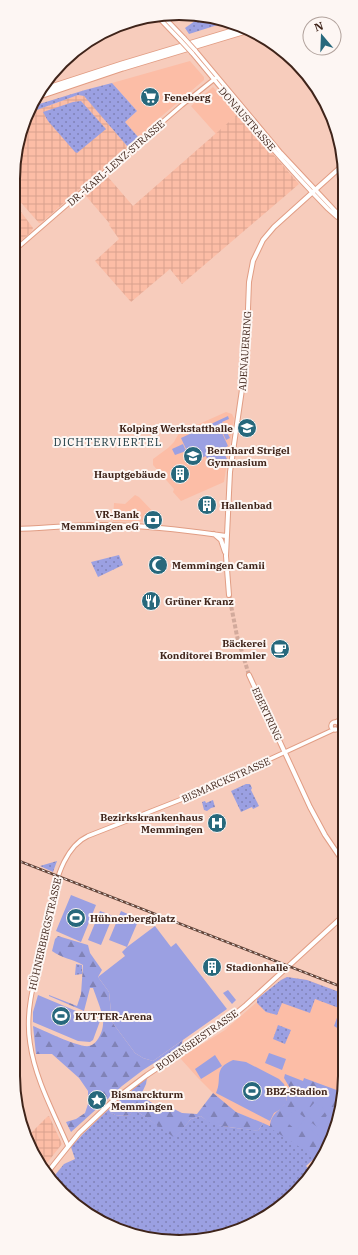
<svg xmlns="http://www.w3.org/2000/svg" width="358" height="1255" viewBox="0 0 358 1255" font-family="'IBM Plex Serif',serif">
<defs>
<pattern id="industrial-grid" width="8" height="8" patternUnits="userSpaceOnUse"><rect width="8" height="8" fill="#fcbda6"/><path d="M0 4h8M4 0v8" fill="none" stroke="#d9a28e"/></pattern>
<pattern id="green-dots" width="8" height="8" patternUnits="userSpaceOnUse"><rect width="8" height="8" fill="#9ba0e2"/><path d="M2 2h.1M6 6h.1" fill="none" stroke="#8082b6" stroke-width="1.8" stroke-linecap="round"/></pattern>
<pattern id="forest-firs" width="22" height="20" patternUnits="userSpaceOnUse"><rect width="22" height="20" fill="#9ba0e2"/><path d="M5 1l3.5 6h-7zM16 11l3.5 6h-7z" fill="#8082b6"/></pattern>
</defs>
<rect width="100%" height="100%" fill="#f7ccbc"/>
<path fill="#fcbda6" d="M190,61l14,16v3l-54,46 1,1 -12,11 -14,-16 12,-11 -25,-28z
M213,87l25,27 -22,20 -25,-28z
M226,412l6,2 2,4 -10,64 -43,19 -8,-9 1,-3 -21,-24v-6l15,-11 6,-6 5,-9z
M135,495l4,2 20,21v4l-46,-1 1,-18 11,1z
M287,977l20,3 35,13v115l-68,20 -38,-16 -19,-15 -19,-19 -18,-20 45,-28 59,-52z"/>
<path fill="url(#industrial-grid)" d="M78,95l6,1 2,2 42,49 -86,75 -3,1 -23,-26v-50l15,-35z
M238,114l61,70 -117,100 -12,-15 -39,33 -36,-41 24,-22 -10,-14 1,-1 -24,-28 22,-19 25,29z
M16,205l17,23 -2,4 -15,13z
M49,1116l13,28 -19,24 -18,-29 22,-22z"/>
<path fill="url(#green-dots)" d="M202,16h9l16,6 -38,12 -4,-6z
M112,83l25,28 -12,11 14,16 -11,9 -44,-51 -6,-1 -47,17 2,-5 3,-2 49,-15z
M81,101l25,28 -29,24 -2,-1 -27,-31 -5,-9 30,-10z
M119,555l4,10 -25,12 -7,-15z
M246,784h4l2,4 -1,2 8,16 -6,3 -1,-2 -11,5 -10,-21z
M213,800l2,7 -4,1 -4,3 -3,-1 -2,-8 3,-1 1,2z
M57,861l-4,11 -13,-6z
M76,964l6,1v9l-7,1z
M287,977l20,3 35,13v8l-3,7 -24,-9 -5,14 -28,-10 -5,12 -11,-3 -9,-9v-4l24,-19z
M342,1004v27l-8,-5z
M278,1025l13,5 -6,14 -12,-5z
M109,1109c2,8 13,7 21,6l3,-5 5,2 37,25 16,-18 10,-3c15,13 38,11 57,15l5,-8 11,5 42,29 -10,9 7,7 -33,35 -58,28 -54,6 -62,-17 -52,-39 -3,-6 13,-16 11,-5 -4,-12 12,-13z"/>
<path fill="url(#forest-firs)" d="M58,936l30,9 2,8 12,17 -4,7 11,15 3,30 23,31 8,5 10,3 30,-21 -2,6 -38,24 -21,16 -51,46 -5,-10 10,-3 9,-6 3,-9v-13l-9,-13 -27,-24h-16l-3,-28c10,4 46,22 56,20 9,-1 15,-17 14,-25 0,-8 -7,-24 -10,-33h-3l-6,23 -35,-15v-1l28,11 4,-12 2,-29c-10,-6 -22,-7 -31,-14l3,-12z
M285,1074l18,7 1,-3 38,14v16l-22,52 -50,-32c0,-21 20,-15 17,-39l3,-1 -6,-10z
M147,1078l-1,6 -6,13 9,4 11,7 4,-4 18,9 15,1 16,-21 23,19 27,11 -5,8 -43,-6 -7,-3 -7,-6 -10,3 -16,19 -37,-26 -5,-1 -3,4c-8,1 -19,2 -21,-6z"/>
<path fill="#9ba0e2" d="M228,416l1,3 -7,3 8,16 -4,2 -7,-16h-1l10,22 -6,3 5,10 -17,8 -4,-11 -14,6 -11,-24z
M183,444l3,7 -11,4 -3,-6z
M71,895l25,10 -15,37 -25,-11z
M100,911l13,5 -12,29 -13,-5z
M121,911l18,8 -12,28 28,-21 16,21 5,-4 51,66 -74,52 -10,-3 -8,-5 -23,-31 -3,-30 -11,-15 27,-21 -3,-4 5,-5 -18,-7z
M228,990l8,10 -4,4 -9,-11z
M38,995l62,26 -7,19 -3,2 -12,-1 -45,-19v-10z
M269,1053l17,6 -4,11 -17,-7z
M215,1055l7,11 -21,13 -6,-10z
M233,1060l13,2 33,17 5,5 3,11 -1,8 -5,6 -7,4 -4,8 -54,-28c7,-15 -4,-24 17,-33z
M315,1102l11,9 -10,12 -11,-10z
M337,1104l5,5 -11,25 -7,7 -16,-14 4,-4 5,4z
M294,1109l11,9 -9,12 -12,-10z"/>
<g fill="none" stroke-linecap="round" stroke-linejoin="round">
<path stroke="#d2aa9c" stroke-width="4" stroke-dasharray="4 2" stroke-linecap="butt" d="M229,595l8,41 12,39"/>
<defs>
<path id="minor" d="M157,16l23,24
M163,16l21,22
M195,50l86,103 58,62 4,7
M192,53c44,53 88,107 136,156l9,8 4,2
M16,249l166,-144 35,-28
M336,722l7,-4
M331 726a4 4 0 1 1 8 0a4 4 0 1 1-8 0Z
M68,1146c-14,-33 -33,-67 -38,-103 -6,-38 8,-73 17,-110 5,-24 6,-49 17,-71 6,-12 13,-21 24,-26l102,-40 145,-67"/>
<path id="major" d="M15,529c29,-1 57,-4 86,-4 42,0 84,5 125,11
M214,534l7,6 4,12
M229,595l-3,-39 4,-84 16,-110 3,-80 4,-21 10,-21 11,-13 70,-63
M249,675l61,132 15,28 17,25
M47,1173l32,-40 35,-33 33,-25 76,-51 23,-19 96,-88"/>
<path id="highway" d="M39,91l83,-27 120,-36
M37,97l86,-29 126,-38"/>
</defs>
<use href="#minor" stroke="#e19d84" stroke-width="5.5"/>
<use href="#major" stroke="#e19d84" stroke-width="6"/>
<use href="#highway" stroke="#e19d84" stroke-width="7"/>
<use href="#minor" stroke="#fff" stroke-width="3.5"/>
<use href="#major" stroke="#fff" stroke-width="4"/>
<use href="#highway" stroke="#fff" stroke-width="5"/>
<defs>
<path id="rail" d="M14,859l328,128"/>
</defs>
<use href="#rail" stroke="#63453a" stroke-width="2.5"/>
<use href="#rail" stroke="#fdf6f3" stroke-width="1" stroke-dasharray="3" stroke-linecap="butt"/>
<defs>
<path id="minor-bridge" d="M184,38l11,12
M180,40l12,13"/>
</defs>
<use href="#minor-bridge" stroke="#e19d84" stroke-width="5.5" stroke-linecap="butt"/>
<use href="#minor-bridge" stroke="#fff" stroke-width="3.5"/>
</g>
<defs>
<symbol id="supermarket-disc" viewBox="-11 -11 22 22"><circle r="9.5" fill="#27687c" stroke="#fdf6f3"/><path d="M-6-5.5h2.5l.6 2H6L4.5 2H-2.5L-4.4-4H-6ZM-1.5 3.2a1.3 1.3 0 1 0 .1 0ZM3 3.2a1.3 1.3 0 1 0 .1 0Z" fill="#fff"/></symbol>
<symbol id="school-disc" viewBox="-11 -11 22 22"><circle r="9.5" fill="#27687c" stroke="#fdf6f3"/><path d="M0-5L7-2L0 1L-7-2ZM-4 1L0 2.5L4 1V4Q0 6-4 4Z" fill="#fff"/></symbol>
<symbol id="building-disc" viewBox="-11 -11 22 22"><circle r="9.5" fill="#27687c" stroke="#fdf6f3"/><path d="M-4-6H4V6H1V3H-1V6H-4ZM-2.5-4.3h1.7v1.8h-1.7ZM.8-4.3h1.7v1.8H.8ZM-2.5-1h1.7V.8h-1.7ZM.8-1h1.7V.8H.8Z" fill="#fff"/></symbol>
<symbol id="bank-disc" viewBox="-11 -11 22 22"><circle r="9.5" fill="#27687c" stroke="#fdf6f3"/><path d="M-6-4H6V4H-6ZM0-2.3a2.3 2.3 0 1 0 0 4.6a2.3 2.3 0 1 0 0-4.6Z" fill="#fff"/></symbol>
<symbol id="mosque-disc" viewBox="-11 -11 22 22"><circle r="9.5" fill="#27687c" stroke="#fdf6f3"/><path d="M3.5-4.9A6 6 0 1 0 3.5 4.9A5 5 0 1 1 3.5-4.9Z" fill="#fff"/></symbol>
<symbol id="restaurant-disc" viewBox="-11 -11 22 22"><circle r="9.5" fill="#27687c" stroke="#fdf6f3"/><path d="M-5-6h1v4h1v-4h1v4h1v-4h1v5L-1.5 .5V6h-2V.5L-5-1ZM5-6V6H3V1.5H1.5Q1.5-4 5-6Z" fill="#fff"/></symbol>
<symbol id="cafe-disc" viewBox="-11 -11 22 22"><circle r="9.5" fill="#27687c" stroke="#fdf6f3"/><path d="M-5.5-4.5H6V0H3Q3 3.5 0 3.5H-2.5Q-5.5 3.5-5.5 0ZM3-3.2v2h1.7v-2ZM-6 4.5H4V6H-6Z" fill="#fff"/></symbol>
<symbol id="hospital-disc" viewBox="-11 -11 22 22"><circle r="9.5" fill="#27687c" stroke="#fdf6f3"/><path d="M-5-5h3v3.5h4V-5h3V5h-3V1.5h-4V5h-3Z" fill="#fff"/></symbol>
<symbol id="stadium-disc" viewBox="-11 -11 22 22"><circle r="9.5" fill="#27687c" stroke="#fdf6f3"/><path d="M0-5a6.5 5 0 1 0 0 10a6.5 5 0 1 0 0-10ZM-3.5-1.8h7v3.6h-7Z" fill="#fff"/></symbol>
<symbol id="sight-disc" viewBox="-11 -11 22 22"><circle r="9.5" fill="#27687c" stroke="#fdf6f3"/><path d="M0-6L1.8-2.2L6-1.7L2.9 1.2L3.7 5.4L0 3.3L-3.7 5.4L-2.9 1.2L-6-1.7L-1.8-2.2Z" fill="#fff"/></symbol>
</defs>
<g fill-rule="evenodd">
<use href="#supermarket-disc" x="139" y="86" width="22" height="22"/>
<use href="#school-disc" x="236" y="417" width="22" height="22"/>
<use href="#school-disc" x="182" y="445" width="22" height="22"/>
<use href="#building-disc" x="169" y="463" width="22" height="22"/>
<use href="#building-disc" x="196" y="494" width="22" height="22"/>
<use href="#bank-disc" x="142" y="509" width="22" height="22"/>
<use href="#mosque-disc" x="147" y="554" width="22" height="22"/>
<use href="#restaurant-disc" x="140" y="590" width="22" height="22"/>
<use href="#cafe-disc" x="269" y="638" width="22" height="22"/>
<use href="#hospital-disc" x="206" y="812" width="22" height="22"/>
<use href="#stadium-disc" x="65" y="907" width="22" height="22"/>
<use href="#building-disc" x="201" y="956" width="22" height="22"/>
<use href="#stadium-disc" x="50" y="1005" width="22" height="22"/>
<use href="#stadium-disc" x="241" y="1080" width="22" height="22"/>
<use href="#sight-disc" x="86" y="1089" width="22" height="22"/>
</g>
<g text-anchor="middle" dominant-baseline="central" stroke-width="4" stroke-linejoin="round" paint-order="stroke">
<g font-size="10" font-weight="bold" fill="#3f241a" stroke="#fdf6f3" text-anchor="start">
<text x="164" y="97">Feneberg</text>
<text x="233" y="428" text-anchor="end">Kolping Werkstatthalle</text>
<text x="207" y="450">Bernhard Strigel<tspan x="207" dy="12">Gymnasium</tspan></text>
<text x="166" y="474" text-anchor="end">Hauptgebäude</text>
<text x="221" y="505">Hallenbad</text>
<text x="139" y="514" text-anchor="end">VR-Bank<tspan x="139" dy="12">Memmingen eG</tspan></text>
<text x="172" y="565">Memmingen Camii</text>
<text x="165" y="601">Grüner Kranz</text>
<text x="266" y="643" text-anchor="end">Bäckerei<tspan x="266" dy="12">Konditorei Brommler</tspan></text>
<text x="203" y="817" text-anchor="end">Bezirkskrankenhaus<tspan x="203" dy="12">Memmingen</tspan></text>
<text x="90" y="918">Hühnerbergplatz</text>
<text x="226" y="967">Stadionhalle</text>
<text x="75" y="1016">KUTTER-Arena</text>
<text x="266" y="1091">BBZ-Stadion</text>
<text x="111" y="1094">Bismarckturm<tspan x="111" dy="12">Memmingen</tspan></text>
</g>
<g font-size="10" fill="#3f241a" stroke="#fdf6f3">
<text transform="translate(247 119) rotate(49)">DONAUSTRASSE</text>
<text transform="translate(116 163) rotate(-41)">DR.-KARL-LENZ-STRASSE</text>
<text transform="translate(245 351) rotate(-86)">ADENAUERRING</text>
<text transform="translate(267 714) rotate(65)">EBERTRING</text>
<text transform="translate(226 780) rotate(-24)">BISMARCKSTRASSE</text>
<text transform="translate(45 934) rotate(-77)">HÜHNERBERGSTRASSE</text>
<text transform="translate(197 1040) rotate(-35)">BODENSEESTRASSE</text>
</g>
<g font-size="11" letter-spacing="1" fill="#12313a" stroke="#fdf6f3">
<text x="108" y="442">DICHTERVIERTEL</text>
</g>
</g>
<path d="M0 0H358V1255H0ZM179 20H179A159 159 0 0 1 338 179V1076A159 159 0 0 1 179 1235H179A159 159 0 0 1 20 1076V179A159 159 0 0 1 179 20Z" fill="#fdf6f3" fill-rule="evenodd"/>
<path fill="none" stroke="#3f241a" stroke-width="2" d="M179 20H179A159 159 0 0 1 338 179V1076A159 159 0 0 1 179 1235H179A159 159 0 0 1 20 1076V179A159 159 0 0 1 179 20Z"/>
<g transform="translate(322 36) rotate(341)"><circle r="19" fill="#fdf6f3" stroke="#b1a29c"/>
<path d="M0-3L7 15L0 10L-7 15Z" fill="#27687c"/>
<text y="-6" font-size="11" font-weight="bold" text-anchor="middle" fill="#3f241a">N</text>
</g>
</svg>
